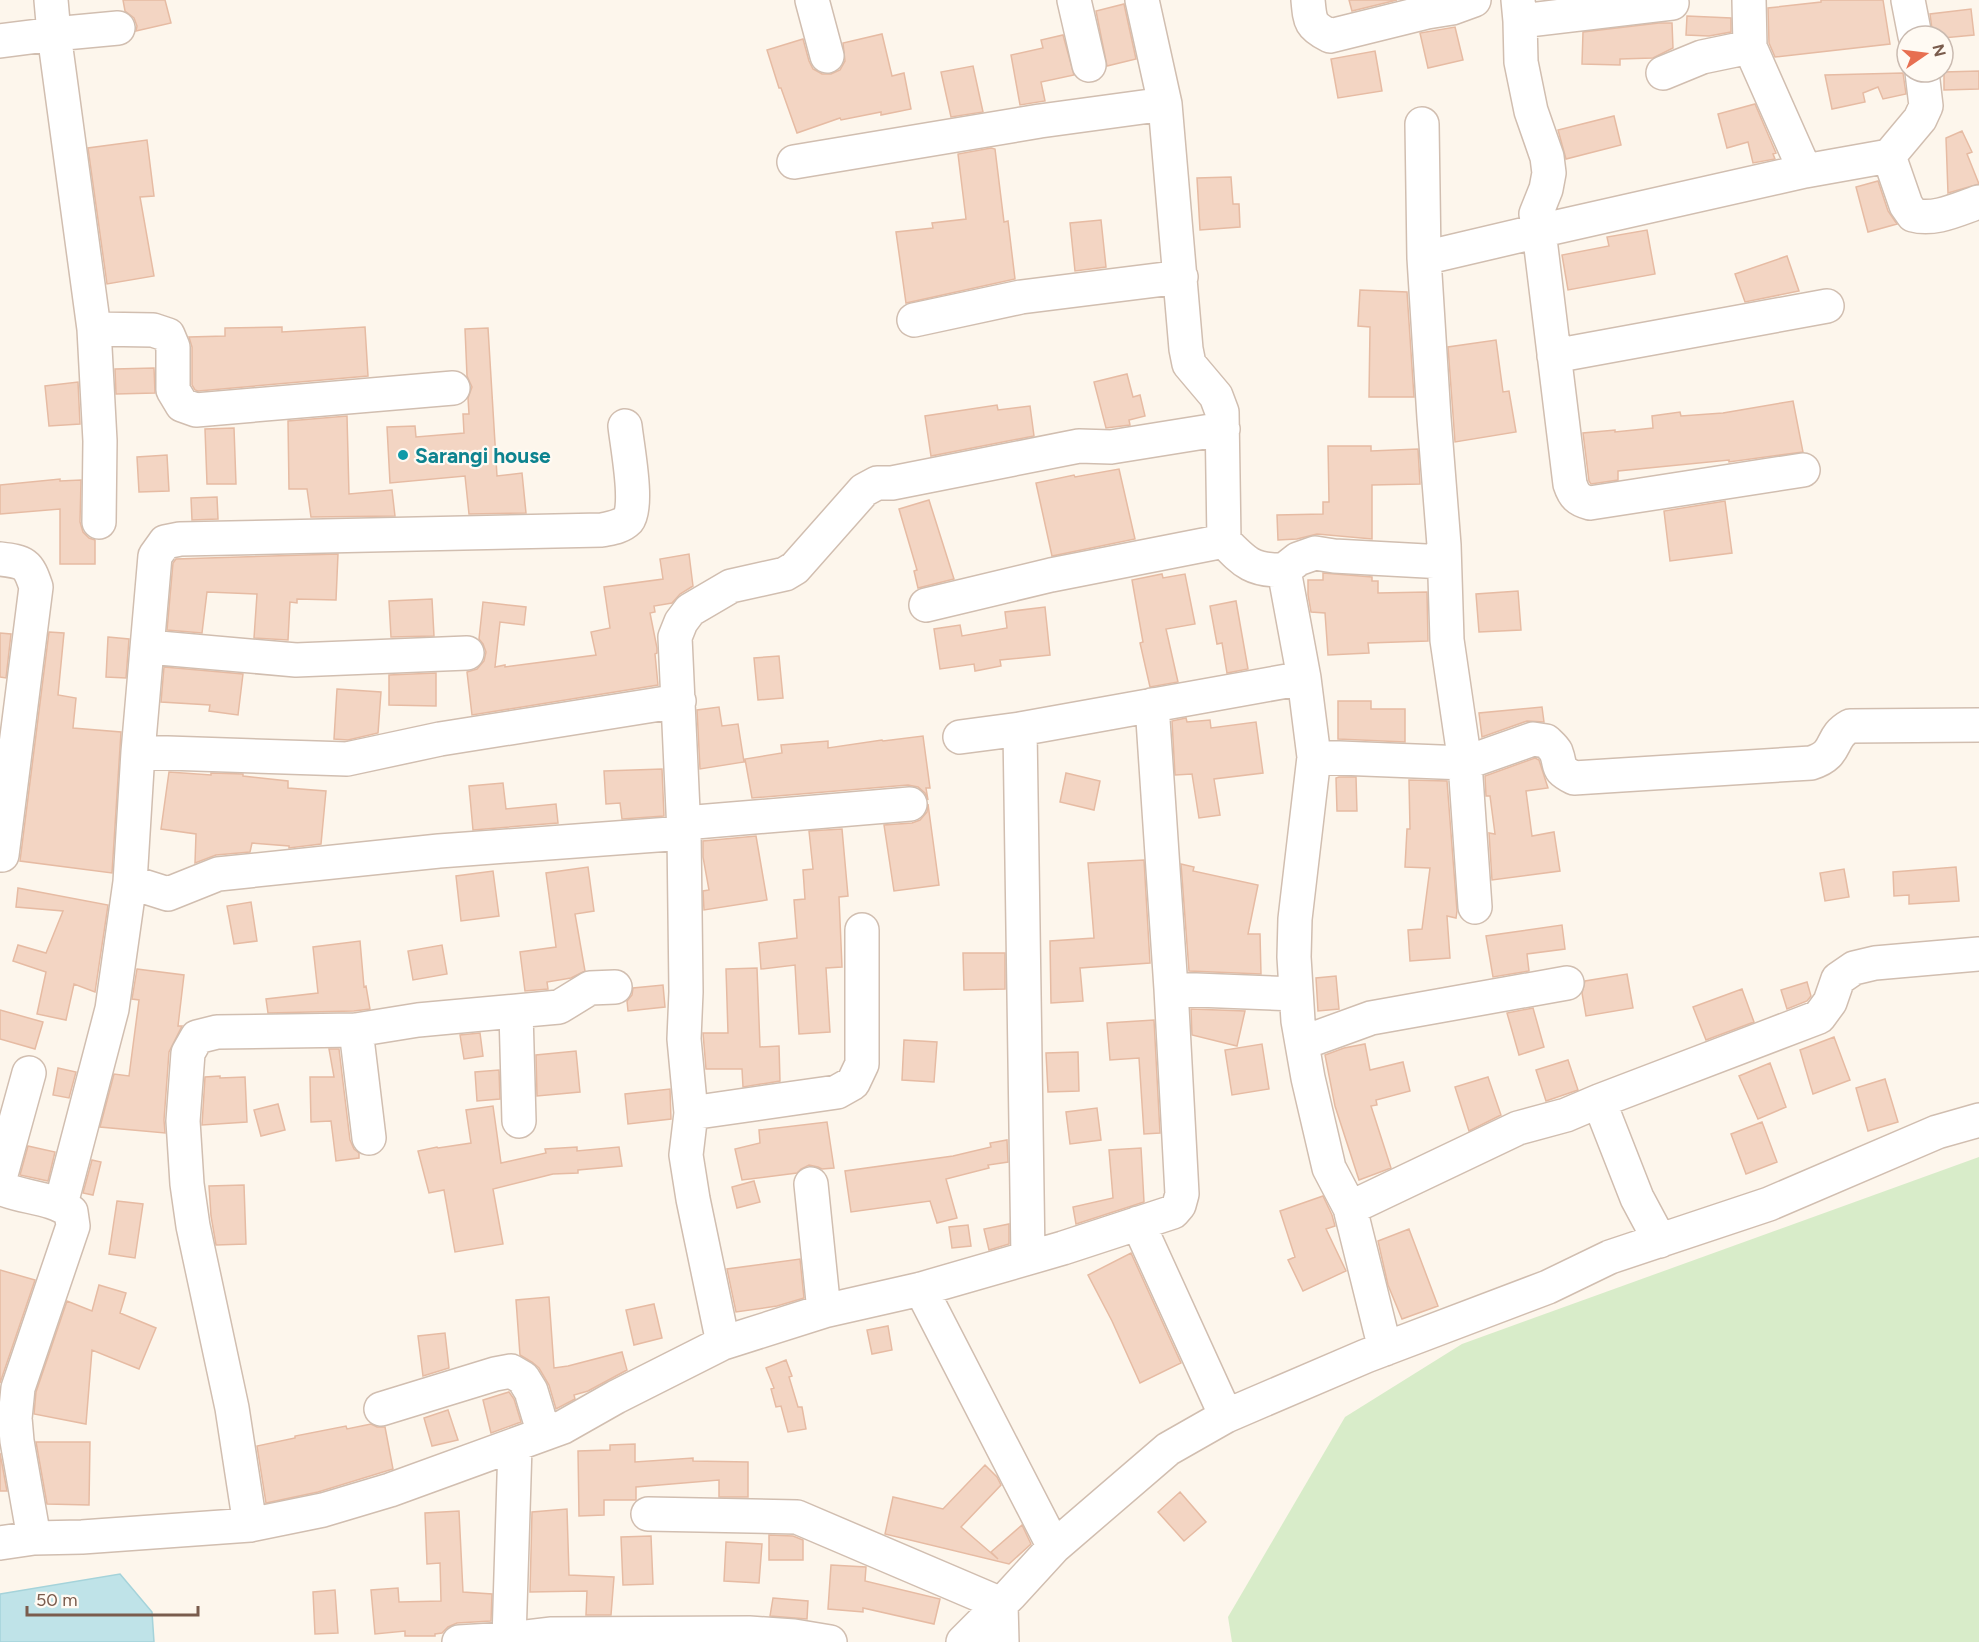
<svg xmlns="http://www.w3.org/2000/svg" width="1979" height="1642" viewBox="0 0 1979 1642" font-family="Figtree,sans-serif">
<rect width="100%" height="100%" fill="#fdf6ec"/>
<path fill="#d8ecc9" d="M1979,1157v485h-747l-4,-25 117,-200 117,-73z"/>
<path fill="#bfe3e8" stroke="#a5d3da" stroke-width="1.5" d="M120,1574l32,38 2,30h-154v-48z"/>
<path fill="#f3d5c3" stroke="#e6bba3" stroke-width="1.5" d="M123,0h42l6,23 -35,8 1,-5 -3,-8 -9,-7z
M1349,0h48l-45,11z
M1821,0h62l7,44 -115,13 -6,-14 -1,-35 53,-6z
M1124,4l12,55 -29,7 -11,-55z
M1971,9l3,26 -31,3v-2h-10l-3,-22z
M1687,16l44,2v14l-22,4 -23,-1z
M1659,23h13l1,25 -20,10 -33,1v6l-38,-1 1,-32z
M1455,27l8,33 -35,8 -8,-35z
M882,34l10,42 12,-3 7,36 -30,6v-3l-40,8 -1,-2 -43,15 -16,-45h-2l-12,-38 36,-11 6,22 4,8 9,5h9l9,-4 5,-9 -2,-18z
M1063,35l11,40 -33,7 4,19 -25,4 -9,-50 32,-7 -2,-8z
M1375,51l7,40 -44,7 -7,-39z
M973,66l10,46 -32,5 -10,-45z
M1979,71v18l-35,1v-18z
M1903,73l3,21 -23,5 -5,-12 -15,6 2,9 -33,7 -7,-34z
M1755,104l21,49 -3,1 2,5 -22,4 -5,-21 -21,6 -9,-34z
M1614,116l7,29 -55,14 -8,-29z
M1962,131l10,21 -5,2 12,30 -31,9 -2,-55z
M147,140l7,56 -14,1 14,79 -47,8 -19,-136z
M991,148l4,1 9,73 4,-1 7,58 -109,24 -10,-71 37,-4 -1,-5 34,-4 -8,-65z
M1231,177l2,27h6l1,23 -40,3 -3,-52z
M1878,181l10,30 9,13 -29,8 -12,-45z
M1101,220l5,47 -31,4 -5,-48z
M1647,230l8,44 -87,16 -6,-35 47,-9 -2,-9z
M1787,256l12,35 -54,11 -10,-28z
M1360,290l47,2 7,105h-45l1,-70 -12,-1z
M282,327v5l83,-5 3,49 -170,15 -3,-1 -3,-5v-38l-3,-10 36,-1v-8z
M488,328l9,148 25,-3 4,40 -57,1 -4,-38 -75,7 -3,-56 28,-1 1,11 48,-4 -1,-19h6l-1,-16 4,-11 -5,-11 -2,-47z
M1496,340l7,52 6,-1 7,41 -61,10 -7,-95z
M154,368l1,25 -39,1 -1,-25z
M1127,374l6,23 7,-2 5,21 -16,4 1,5 -24,3 -12,-46z
M78,382l2,42 -31,2 -4,-40z
M1793,401l10,51 -74,10v-2l-111,11v9l-27,4 -2,-3 -6,-48 32,-3v2l38,-4 -1,-12 28,-4 1,4 42,-3z
M997,405l1,5 32,-4 4,30 -103,20 -6,-40z
M347,416l2,78 43,-4 3,26 -84,1 -4,-28h-18l-1,-68z
M234,428l2,56h-29l-2,-55z
M1328,446h43v5l47,-2 2,35 -48,1v54l-55,-5 -20,5 -19,1 -1,-25 46,-1v-12h6z
M167,455l2,36 -30,1 -2,-35z
M1119,469l16,70 -83,17 -16,-73 38,-8 1,2z
M60,479v2l21,-1 -1,42 3,10 6,6 6,2v24h-35v-55l-60,5v-29z
M217,497l1,22 -26,1 -1,-22z
M929,500l25,79 -36,9 -4,-17 3,-1 -18,-61z
M1725,501l7,52 -62,8 -6,-50z
M338,554l-2,46 -39,-1v4l-7,-1 -2,38 -34,-2 3,-44 -50,-2 -5,41 -35,-3 6,-67 3,-4z
M689,554l4,32 -13,8 -8,9 -18,3 1,6 -5,1 7,35v5l-2,1 3,31 -186,30 -5,-43 10,-3 7,-8 2,-9 -3,-8 -4,-5 4,-37 43,5 -2,18 -24,-3 -5,45 10,-2v2l91,-12 -5,-23 19,-4 -6,-41 59,-8 -3,-20z
M1323,573l49,4v4h6v12l49,-1 1,49 -60,2 1,10 -41,2 -3,-42 -14,-1 -3,-17v-15h15z
M1162,574l1,4 22,-4 10,50 -29,5 12,53 -28,5 -10,-44 3,-1 -11,-62z
M1518,591l3,39 -42,2 -3,-38z
M432,599l2,37 -43,1 -2,-36z
M1236,601l12,68 -21,4 -5,-30 -5,1 -7,-38z
M1045,607l5,48 -50,5 1,6 -26,5 -1,-7 -34,5 -6,-40 26,-4 2,11 45,-8 -2,-16z
M49,632l15,1 -6,62 18,3 -3,30 48,4 -9,141 -92,-12z
M0,633l11,1 -5,44 -6,-1z
M108,637l21,2 -3,39 -20,-1z
M779,656l4,42 -25,2 -4,-42z
M164,667l79,7 -5,41 -29,-4 1,-6 -49,-3z
M436,673v33l-47,-1v-30z
M337,689l44,3 -3,41 -30,7 -14,-1z
M1338,701h33v8h34v33l-67,-3z
M719,707l3,19 16,-2 6,38 -44,7 -3,-59z
M1542,707l2,15 -17,-1 -45,16 -3,-24z
M1186,718l1,4 23,-2 1,8 45,-6 7,51 -49,6 6,36 -21,3 -7,-44 -17,1 -3,-54z
M923,736l7,52h-4l2,12 -3,-7 -7,-6 -10,-2 -156,13 -7,-39 37,-6 -1,-8 47,-4v7l54,-8 1,1z
M1535,758l4,2 9,28 -22,3 6,45 22,-4 6,39 -68,9 -3,-47 6,1 -5,-38h-4l-1,-20z
M662,769l2,47 -42,3 -2,-16 -14,1 -2,-33z
M169,772l42,3v-2l32,1v2l45,5v7l38,3 -5,53 -32,4v-2l-37,-3 -2,9 -34,3 -21,8 1,-29 -35,-5z
M1066,773l34,8 -6,29 -34,-8z
M1339,777h17l1,34h-20l-1,-33z
M1409,780l38,1 10,130 -1,7 -9,-2 3,42 -40,3 -2,-31 14,-1 8,-61 -25,-1 2,-38h3z
M503,783l3,26 50,-5 2,19 -85,7 -4,-44z
M928,804l11,81 -45,6 -10,-66 28,-2 8,-3 7,-8z
M842,829l6,67 -9,1 3,70 -16,1 4,64 -31,2 -4,-69 -34,4 -2,-26 38,-5 -3,-38 11,-1 -2,-29 10,-1 -4,-38z
M756,836l11,64 -63,10 -1,-19 6,-1 -6,-33v-16z
M1144,860l6,103 -70,5 3,33 -32,2 -1,-62 44,-3 -6,-75z
M1181,864l13,3 -1,4 65,14 -10,49h12l1,40 -72,-3z
M588,867l6,44 -19,3 10,57 -14,7 -24,4 1,7 -23,2 -5,-39 36,-5 -10,-74z
M1956,867l3,34 -50,3v-9l-15,1 -1,-24z
M1844,869l5,28 -24,4 -5,-28z
M493,871l6,45 -38,5 -5,-45z
M18,888l90,17 -13,87 -21,-8 -8,36 -29,-6 9,-42 -33,-11 5,-16 28,8 17,-42 -47,-4z
M251,902l6,39 -23,3 -7,-38z
M1562,925l3,24 -38,5 2,17 -36,6 -7,-41z
M360,941l4,46 2,-1 4,23 -16,2 -86,2 -2,-14 52,-6 -5,-46z
M442,945l5,29 -34,6 -5,-29z
M963,953h42v36l-41,1z
M757,968l3,79 19,-1 1,35 -37,6 -1,-18h-36l-3,-36h25l-2,-64z
M137,969l47,6 -6,51h4l-13,26 -5,68 1,13 -65,-6 14,-53 15,2 10,-76 -7,-1z
M1627,974l6,34 -47,8 -4,-23 3,-12z
M1336,976l3,33 -21,2 -2,-33z
M1807,982l4,14 -4,5 -20,8 -6,-19z
M663,985l2,22 -37,4 -1,-10 5,-6 1,-7z
M1742,989l12,33 -48,18 -13,-33z
M1533,1008l11,39 -25,8 -12,-42z
M1191,1009l54,2 -8,35 -45,-11z
M0,1010l43,12 -8,27 -35,-10z
M1154,1020l6,113 -16,1 -5,-76 -29,2 -3,-37z
M480,1033l3,23 -19,3 -4,-24z
M1834,1037l16,43 -37,14 -13,-44z
M904,1040l33,2 -3,40 -32,-2z
M1262,1044l7,45 -37,6 -7,-45z
M1365,1044l5,26 33,-8 7,29 -34,9 1,5 -6,1 20,62 -32,12 -24,-74 -10,-51 19,-7z
M329,1049h10l11,91 4,9 5,4v5l-23,3 -5,-40 -20,1 -1,-45h24z
M576,1051l4,41 -43,4 -1,-41z
M1078,1052l1,39 -31,1 -2,-39z
M1568,1060l10,30 -32,11 -10,-31z
M1770,1063l16,44 -28,12 -19,-43z
M58,1068l18,4 -7,26 -16,-3z
M499,1070l1,29 -23,2 -2,-29z
M220,1076v2l25,-1 2,45 -45,3 3,-48z
M1488,1077l13,38 -32,16 -14,-44z
M1885,1079l13,43 -30,9 -12,-43z
M670,1089l1,30 -43,5 -3,-30z
M278,1104l7,26 -24,6 -7,-26z
M493,1106l8,57 45,-10 -1,-4 32,-2v4l42,-4 3,19 -44,4v3l-25,1 -60,15 10,55 -48,8 -11,-62 -15,3 -11,-42 19,-4 1,1 33,-5 -5,-33z
M1097,1108l4,32 -31,4 -4,-32z
M827,1122l7,46 -12,1 -4,-2 -9,-2 -8,4 -4,4 -55,7 -7,-31 25,-6 -1,-13z
M1762,1122l15,40 -31,12 -15,-40z
M1007,1140l1,22 -20,3 1,3 -43,11 11,39 -20,5 -7,-22 -79,11 -6,-41 108,-15 38,-9 -1,-4z
M28,1146l27,6 -7,29 -28,-6z
M1141,1148l3,54 -68,22 -3,-17 40,-9 -4,-48z
M92,1160l9,2 -8,33 -10,-2z
M754,1181l6,21 -23,6 -5,-21z
M244,1185l2,59 -30,1 -5,-29 -2,-30z
M1323,1196l9,19 3,11 -9,3 20,42 -43,20 -15,-31 7,-3 -15,-46z
M117,1201l26,3 -8,54 -26,-4z
M1009,1224v20l-20,6 -5,-21z
M968,1225l3,21 -19,2 -3,-21z
M1409,1229l29,77 -36,13 -14,-34 -10,-44z
M1131,1253l50,110 -41,20 -28,-62 -24,-46z
M800,1259l4,39 -27,8 -41,6 -9,-43z
M0,1270l35,10 -35,103z
M99,1285l27,8 -6,20 36,15 -17,41 -47,-19 -6,74 -52,-10 2,-22 31,-91 25,10z
M549,1297l5,71 14,-2 54,-14 5,18 -39,21 -14,4 1,4 -19,10 -7,-24 -10,-17 -7,-6 -12,-7 -4,-55z
M654,1304l8,34 -28,7 -8,-35z
M888,1326l4,24 -20,4 -5,-24z
M445,1333l4,35 -26,8 -5,-40z
M786,1360l6,16 -3,1 9,30h4l4,22 -18,3 -7,-26 -5,1 -5,-18 3,-1 -8,-20z
M509,1392l5,7 7,23 -30,11 -8,-33z
M448,1410l10,30 -26,6 -8,-28z
M371,1424l6,3h8l8,42 -75,23 -52,11 -9,-57 38,-8v-2l51,-10 1,3z
M36,1442h54l-1,63 -42,-1z
M635,1444v18l58,-4v3l55,1v35h-29v-17l-83,7v13h-32v15l-25,1 -1,-65 32,-1v-5z
M0,1453l7,38h-7z
M985,1465l12,12 4,8 -40,42 37,32 -7,-7 31,-27 9,19 -22,20 -124,-30 8,-37 50,12z
M1180,1492l26,30 -22,19 -26,-29z
M567,1509l2,66 45,2 -3,38h-25l1,-24 -57,1 2,-80z
M459,1511l4,81 29,2 -1,27 -34,2 -9,4 -6,6 -7,1v2h-30v-5l-30,3 -4,-44 27,-2 1,14 42,-1 -1,-38 -13,1 -2,-51z
M769,1535l24,1 10,4v20h-34z
M651,1536l2,48 -30,1 -2,-48z
M726,1542l36,2 -3,39 -35,-2z
M831,1565l35,2 -1,14 75,18 -6,25 -71,-16v4l-35,-3z
M335,1590l3,43 -23,1 -2,-42z
M773,1598l35,3 -1,18 -37,-3z"/>
<g fill="none" stroke-linecap="round" stroke-linejoin="round">
<defs>
<path id="minor" d="M51,0l3,34 40,295 6,112 -1,81
M812,0l15,56
M1074,0l15,65
M1142,0l23,104 21,245 3,15 27,32 6,16 2,129c21,22 29,30 60,29
M1308,0c2,22 2,26 22,36l97,-24 25,-4 22,-8
M1908,0l7,36
M1520,21l152,-18
M0,41l54,-7 64,-6
M1750,47l55,124
M1922,72l4,34 -6,13 -31,37 17,49 7,10c22,6 45,-6 66,-13
M1663,73l39,-16 48,-10 -1,-47
M1422,124l2,134
M794,162l246,-41 125,-17
M914,320l107,-23 160,-20
M94,329l59,1 15,5 5,12v43l9,15 14,5 257,-22
M1554,356l273,-50
M1803,470l-213,33c-12,-3 -16,-7 -20,-19l-31,-253 266,-60 84,-15
M0,559c25,3 28,4 36,28l-34,268
M926,605l125,-30 173,-34
M148,647l148,13 171,-7
M960,737l60,-8
M138,752l209,7 93,-20 239,-38
M1314,757l151,6 68,-24 13,2c3,3 8,7 10,11 6,16 -1,16 18,26l237,-15c29,-9 17,-25 39,-37l129,-1
M684,823l226,-19
M130,882l38,12 50,-20 221,-23 245,-18
M1475,907l-10,-144 -18,-123 -3,-95 -10,-127 -10,-160 115,-27 -3,-17 10,-25 3,-16 -2,-16 -16,-46 -10,-49 -1,-41 -2,-21
M1171,989l124,5
M516,1012l3,109
M356,1030l13,108
M1302,1043l69,-25 196,-35
M691,1113l146,-21 16,-9 9,-19v-134
M0,1178l29,-105
M811,1184l13,127
M0,1188c23,10 52,9 71,24l2,14 -55,162 -3,30 2,23 17,97
M61,1204l51,-195 18,-127 8,-130 17,-196 10,-14 15,-3 422,-9c9,-2 19,-3 26,-10 11,-13 -1,-75 -3,-94
M1350,1208l168,-80 48,-13 33,-14
M1138,1223l88,193
M1660,1241l-23,-43 -38,-97 220,-84 11,-15 8,-23 16,-11 21,-5 104,-9
M1028,1258l-8,-529 284,-51
M921,1289l133,258
M723,1343l-30,-144 -7,-44 5,-42 -7,-74 2,-47 -2,-159 -9,-196 6,-15 9,-12 41,-24 54,-12 10,-6 69,-78 13,-7h15l187,-37 32,1 112,-18
M1385,1349l-35,-141 -21,-40 -21,-90 -10,-57 -4,-64 1,-38 19,-162 -10,-79 -20,-108 14,-11 17,-6 19,3 110,6
M381,1409l114,-35 16,-3 12,7 8,13 13,43
M648,1514l149,3 204,87 1,38
M250,1525l-18,-117 -39,-182 -6,-42 -4,-63 5,-68 9,-16 20,-5 139,-2 62,-10 141,-13 31,-19 25,-1
M0,1543l34,-5 48,-1 168,-12 73,-15 67,-20 173,-63 53,-30 107,-54 101,-32 97,-22 142,-41 110,-36 6,-7 3,-11 -11,-205 -19,-284
M509,1639l6,-193
M459,1642l50,-3 43,-5 197,-1 45,3 36,6
M963,1642l47,-47 44,-48 114,-98 58,-33 140,-60 182,-69 62,-30 159,-53 168,-72 42,-12"/>
</defs>
<use href="#minor" stroke="#d1beb0" stroke-width="36"/>
<use href="#minor" stroke="#fff" stroke-width="33"/>
</g>
<circle fill="#0f9aa8" stroke="#fffaf3" stroke-width="2" cx="403" cy="455" r="6"/>
<g text-anchor="middle" dominant-baseline="central" stroke-width="4.5" stroke-linejoin="round" paint-order="stroke">
<g font-size="21" font-weight="bold" fill="#0d838f" stroke="#fffaf3" text-anchor="start">
<text x="415" y="455">Sarangi house</text>
</g>
</g>
<g transform="translate(1925 54) rotate(76)"><circle r="28" fill="#fffaf3" stroke="#cabbb1" stroke-width="1.5"/>
<path d="M0-4.5L10 22L0 15L-10 22Z" fill="#e76f51"/>
<text y="-9" font-size="16" font-weight="bold" text-anchor="middle" fill="#7a5c4d">N</text>
</g>
<path d="M27 1606v9h171v-9" fill="none" stroke="#7a5c4d" stroke-width="3"/>
<text x="36" y="1606" font-size="18" fill="#7a5c4d" stroke="#fffaf3" stroke-width="4.5" paint-order="stroke">50 m</text>
</svg>
